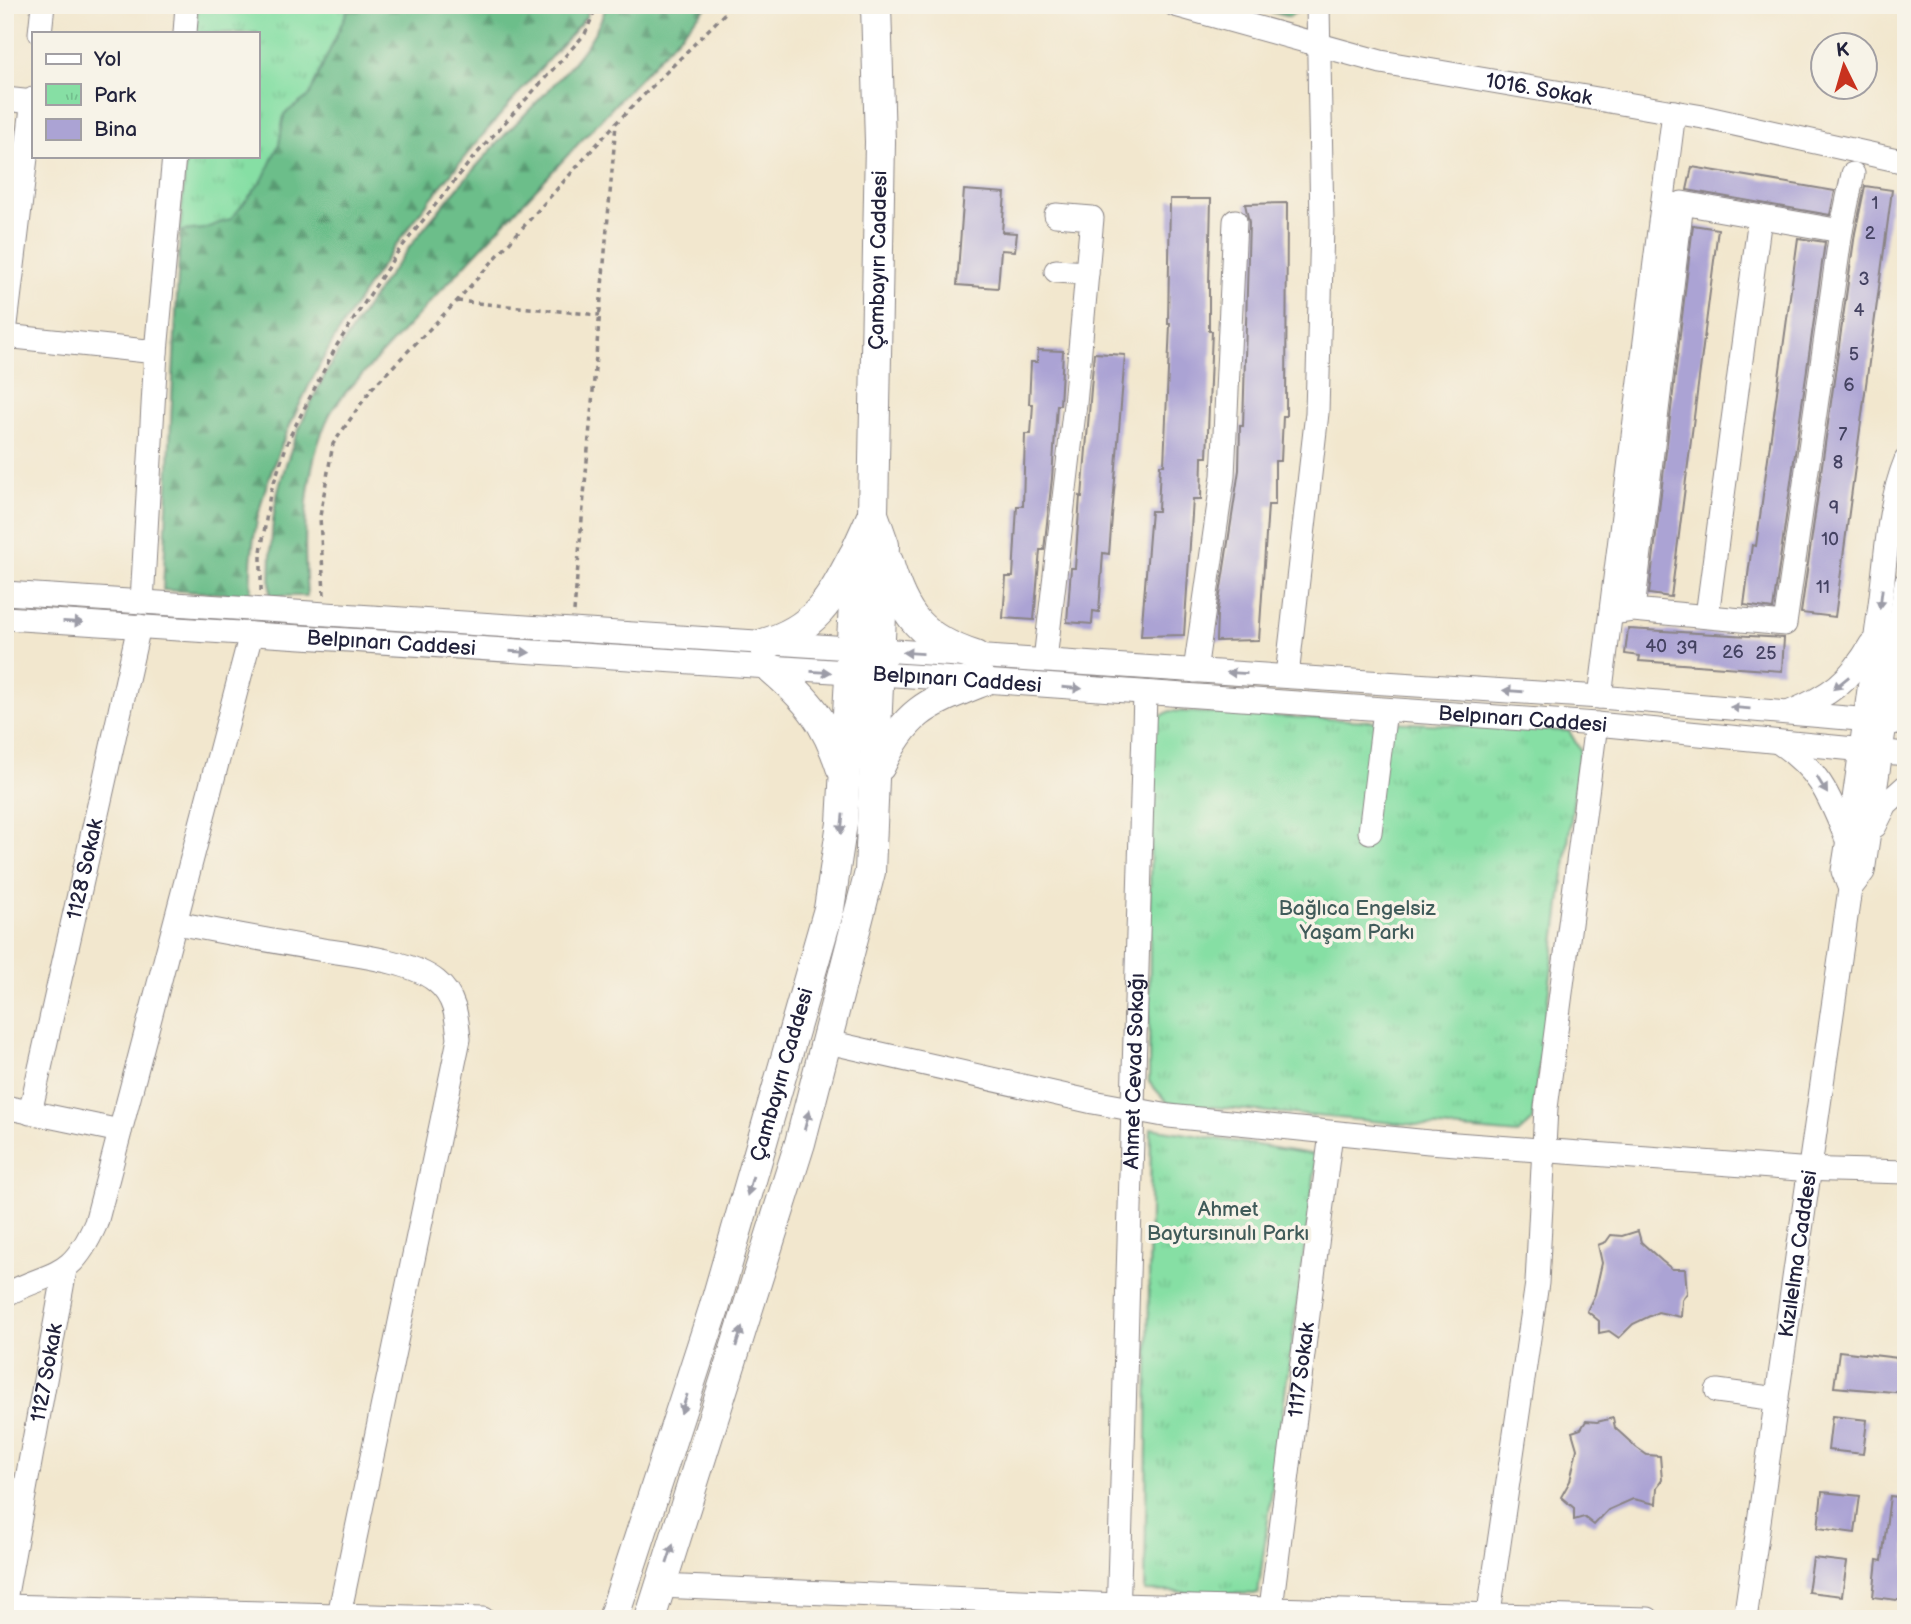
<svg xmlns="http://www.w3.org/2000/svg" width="1911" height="1624" viewBox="0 0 1911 1624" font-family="'Balsamiq Sans',sans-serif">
<defs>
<pattern id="forest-firs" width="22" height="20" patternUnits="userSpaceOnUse" patternTransform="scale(1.75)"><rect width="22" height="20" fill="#6cbe8a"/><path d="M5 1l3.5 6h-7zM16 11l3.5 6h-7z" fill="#589a72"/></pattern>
<pattern id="park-tufts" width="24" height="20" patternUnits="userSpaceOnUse" patternTransform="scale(1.75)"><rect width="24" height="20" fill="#86dfa4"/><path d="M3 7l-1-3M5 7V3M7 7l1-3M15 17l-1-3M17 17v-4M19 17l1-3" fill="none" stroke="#73bf8e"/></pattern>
</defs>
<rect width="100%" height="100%" fill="#f7f3e8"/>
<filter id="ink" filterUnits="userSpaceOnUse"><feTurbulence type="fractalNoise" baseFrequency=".0143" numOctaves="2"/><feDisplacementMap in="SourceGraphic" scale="14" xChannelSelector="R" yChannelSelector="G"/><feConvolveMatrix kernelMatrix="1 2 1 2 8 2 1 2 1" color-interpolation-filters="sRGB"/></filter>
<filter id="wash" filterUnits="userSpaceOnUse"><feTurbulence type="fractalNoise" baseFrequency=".00686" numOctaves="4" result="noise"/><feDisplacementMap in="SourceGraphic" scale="28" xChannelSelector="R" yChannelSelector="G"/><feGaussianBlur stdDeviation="1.57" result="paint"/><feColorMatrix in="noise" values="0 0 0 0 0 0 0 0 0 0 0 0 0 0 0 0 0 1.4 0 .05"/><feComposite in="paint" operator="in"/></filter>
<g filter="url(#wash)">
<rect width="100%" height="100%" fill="#f2e7ce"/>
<path fill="url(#forest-firs)" stroke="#477062" stroke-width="2" d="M350,5h239l-3,12c-107,122 -218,242 -288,391 -28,59 -51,120 -47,187l-88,-5 17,-359 23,-2 76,-85 5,-30 25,-19z
M606,5h102l-332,355c-14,16 -36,35 -46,54 -27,54 -27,124 -23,182h-37c1,-37 0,-76 10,-112 33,-123 137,-254 222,-346 32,-35 94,-88 104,-133z
M1246,5h56v2l-13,10z"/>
<path fill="url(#park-tufts)" stroke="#548070" stroke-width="2" d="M198,5h152l-41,91 -25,18 -5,30 -16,35 -32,40 -28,10 -23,2 6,-75h71v-123h-62z
M1170,711l399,20 11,19 -48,371 -14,13 -350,-31 -19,-21 2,-360z
M1151,1128l166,27 -59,439 -113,-3z"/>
<g id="blocks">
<path fill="#aba3d4" d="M1692,167l143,24 -5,24 -143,-25z
M1865,186l27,4 -57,427 -34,-4 54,-380z
M964,190l41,3 -3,39 15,1 -2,18 -14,-1 -3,38 -41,-3z
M1170,199h41l-2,85v47h3l-5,126h-5l-1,42h-8l-9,136 -43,1 10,-125h7l2,-46h4l6,-141h-2z
M1287,203l-1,213h-3l-2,45h-6v44h-7l-9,135 -43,1 1,-27 22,-144 1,-44h3l6,-204 -4,-18z
M1693,225l25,4 -47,368 -22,-3z
M1798,238l27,4 -52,367 -29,-4 8,-60 4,1z
M1038,350l25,1 -3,54h-3l-5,73 -8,72h-4l-6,70 -31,-2 3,-41h7l4,-71h6l2,-72h6l2,-30h-4l2,-42h6z
M1094,353l31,2 -16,199 -6,-1 -4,59 -6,-1 -1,13 -25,-2 4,-54h4l5,-72 2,1z
M1628,629l156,9 -2,33 -143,-10 1,-5 -15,-2z
M1638,1231l3,11 21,19 10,8h13l2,24 -5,7 -1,17 -23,-5 -25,12 -14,14 -10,-7 -10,2v-12l-12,-10 8,-17 7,-31 -4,-18 8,-3 5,-7 11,1z
M1839,1351l67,8v34l-72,-6z
M1832,1416l35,4 -4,34 -35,-4z
M1613,1418l2,10 22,20 10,7 13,1 2,24 -5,7 -1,17 -23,-5 -25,11 -14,15 -10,-8 -10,3v-12l-13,-11 9,-16 7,-32 -5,-17 9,-3 5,-8 11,1z
M1822,1492l38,4 -5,37 -37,-5z
M1890,1496l16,2v103l-33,-4 4,-37 5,1z
M1813,1558l34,4 -5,34 -34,-4z"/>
</g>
</g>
<g filter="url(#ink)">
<use href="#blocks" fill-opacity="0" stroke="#8a8484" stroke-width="2"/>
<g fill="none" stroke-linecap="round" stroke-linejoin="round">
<defs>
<g id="minor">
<path id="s1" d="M1175,5l206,57 322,55 203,45"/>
<path d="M40,33l3,-28"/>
<path d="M185,33l2,-28"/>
<path d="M5,99l28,3"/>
<path d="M1841,231l12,-57"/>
<path d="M1056,271l31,2"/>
<path d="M5,333l28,-234"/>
<path d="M5,336l151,16"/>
<path d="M5,593l1595,104 306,26"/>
<path d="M142,602l14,-250 18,-196"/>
<path d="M1611,613l22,-3 152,14 56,-393 -159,-28 -49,407"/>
<path d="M1707,616l53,-399"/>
<path id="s2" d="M5,618l937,60 654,46 310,30"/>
<path d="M1045,660l30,-256 17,-186 -36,-3"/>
<path d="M1195,671l28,-195 12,-255"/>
<path d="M1287,676l30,-263 5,-189 -4,-219"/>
<path d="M1600,697l74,-585"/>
<path d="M1790,712c39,-16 60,-31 81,-68"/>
<path d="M1778,742c43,29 51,54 70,100"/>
<path d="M1875,826l11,-22 20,-18"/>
<path d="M1370,832l15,-122"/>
<path d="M1850,889l13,-17 43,-289"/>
<path d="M176,923c47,9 95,18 142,26 33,6 92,11 118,32 19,15 21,36 23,58l-120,576"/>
<path d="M828,1042l265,60 76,14 260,26 370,27 107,3"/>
<path d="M5,1107l115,24"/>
<path id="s3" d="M30,1113l109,-487"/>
<path d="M5,1295c49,-26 65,-13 91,-72l155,-589"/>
<path d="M1717,1391l60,8"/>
<path d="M659,1586l460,19 529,14"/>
<path id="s4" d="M5,1600l60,-330"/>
<path d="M5,1606l478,13"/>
<path id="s5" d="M1271,1608l60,-475"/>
<path id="s6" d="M1118,1619l27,-925"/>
<path d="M1488,1619l49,-336 9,-175 50,-384"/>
<path id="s7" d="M1745,1619l105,-730 -7,-18c14,-86 25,-172 36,-259 7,-49 8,-106 27,-152"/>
</g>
<g id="major">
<path d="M888,562c16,55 33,76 87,94"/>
<path d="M763,644c52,-15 67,-43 91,-89"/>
<path d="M772,669c36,31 54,52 69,98"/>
<path d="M880,766c26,-56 48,-63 103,-85"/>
<path id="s8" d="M613,1619l101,-310 115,-400 13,-86 15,-274 16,-35"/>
<path id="s9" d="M650,1619l150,-476 70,-271 14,-327 -11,-31 7,-372 -4,-137"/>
</g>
</defs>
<use href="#minor" stroke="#8a8484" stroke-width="25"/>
<use href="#major" stroke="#8a8484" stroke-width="32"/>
<path stroke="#8a8484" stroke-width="3.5" stroke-dasharray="5 5" stroke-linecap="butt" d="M457,301l143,14
M261,591v-39l9,-58 19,-56 48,-93 60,-92 75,-94 113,-125 12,-29
M324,595l-4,-79 13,-72 39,-56 85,-87 159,-178 117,-118
M574,612l42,-488"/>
<use href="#minor" stroke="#fff" stroke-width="23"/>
<use href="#major" stroke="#fff" stroke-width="30"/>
</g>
<defs><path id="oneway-solid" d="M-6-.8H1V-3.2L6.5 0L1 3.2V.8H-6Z" transform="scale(1.75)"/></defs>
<g fill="#9c9ca7">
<use href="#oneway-solid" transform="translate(1881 599) rotate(97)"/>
<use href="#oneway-solid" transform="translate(73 622) rotate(3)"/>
<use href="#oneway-solid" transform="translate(520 652) rotate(4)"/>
<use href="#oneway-solid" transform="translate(913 653) rotate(-177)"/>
<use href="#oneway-solid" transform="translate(821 672) rotate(3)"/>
<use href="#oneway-solid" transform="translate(1237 673) rotate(-177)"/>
<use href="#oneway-solid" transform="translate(1841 683) rotate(141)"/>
<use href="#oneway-solid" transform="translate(1072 688) rotate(4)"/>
<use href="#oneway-solid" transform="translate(1513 691) rotate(-176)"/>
<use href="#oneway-solid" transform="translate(1740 708) rotate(-175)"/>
<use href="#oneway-solid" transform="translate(1822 785) rotate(58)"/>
<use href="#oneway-solid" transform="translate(842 824) rotate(96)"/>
<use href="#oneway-solid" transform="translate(807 1120) rotate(-75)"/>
<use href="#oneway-solid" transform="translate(750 1186) rotate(106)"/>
<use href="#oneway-solid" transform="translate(739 1337) rotate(-72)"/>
<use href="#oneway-solid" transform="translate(684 1404) rotate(108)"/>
<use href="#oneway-solid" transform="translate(670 1554) rotate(-72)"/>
</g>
</g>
<g text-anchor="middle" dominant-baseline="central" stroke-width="7" stroke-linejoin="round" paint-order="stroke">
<g font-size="18" fill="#444261">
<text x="1875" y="203">1</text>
<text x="1870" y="233">2</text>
<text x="1864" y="279">3</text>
<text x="1859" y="310">4</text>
<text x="1854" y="354">5</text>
<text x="1849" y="385">6</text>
<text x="1843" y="434">7</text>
<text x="1838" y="462">8</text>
<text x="1834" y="508">9</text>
<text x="1830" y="539">10</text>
<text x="1823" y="587">11</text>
<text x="1656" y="646">40</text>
<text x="1687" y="648">39</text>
<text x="1733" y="652">26</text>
<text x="1766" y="653">25</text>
</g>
<g font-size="21" fill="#22223b" stroke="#f7f3e8">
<text stroke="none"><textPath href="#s1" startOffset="374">1016. Sokak</textPath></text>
<text stroke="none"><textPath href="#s9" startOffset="1393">Çambayırı Caddesi</textPath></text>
<text stroke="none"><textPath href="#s2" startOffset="387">Belpınarı Caddesi</textPath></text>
<text stroke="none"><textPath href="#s2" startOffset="954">Belpınarı Caddesi</textPath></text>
<text stroke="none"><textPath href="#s2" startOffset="1521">Belpınarı Caddesi</textPath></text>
<text stroke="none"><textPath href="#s3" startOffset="250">1128 Sokak</textPath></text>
<text stroke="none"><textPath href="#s6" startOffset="548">Ahmet Cevad Sokağı</textPath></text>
<text stroke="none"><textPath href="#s8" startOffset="570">Çambayırı Caddesi</textPath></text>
<text stroke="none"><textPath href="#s7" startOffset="369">Kızılelma Caddesi</textPath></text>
<text stroke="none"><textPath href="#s5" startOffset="240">1117 Sokak</textPath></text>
<text stroke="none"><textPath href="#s4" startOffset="231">1127 Sokak</textPath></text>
</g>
<g font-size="21" fill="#405b5a" stroke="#f7f3e8">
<text x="1357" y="908">Bağlıca Engelsiz<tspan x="1357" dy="24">Yaşam Parkı</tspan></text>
<text x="1228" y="1209">Ahmet<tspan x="1228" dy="24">Baytursınulı Parkı</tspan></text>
</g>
</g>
<rect width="1911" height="1624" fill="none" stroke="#f7f3e8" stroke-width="28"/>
<rect x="32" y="32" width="228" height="126" fill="#f7f3e8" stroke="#a29fa3" stroke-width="2"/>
<rect x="46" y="54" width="35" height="10" fill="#ffffff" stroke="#a29fa3" stroke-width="2"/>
<text x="94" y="66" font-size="21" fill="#22223b">Yol</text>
<rect x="46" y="84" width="35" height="21" fill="url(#park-tufts)" stroke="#a29fa3" stroke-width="2"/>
<text x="94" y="102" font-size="21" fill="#22223b">Park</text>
<rect x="46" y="119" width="35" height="21" fill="#aba3d4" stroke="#a29fa3" stroke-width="2"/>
<text x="94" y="136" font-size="21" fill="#22223b">Bina</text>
<g transform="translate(1844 66) rotate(355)"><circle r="33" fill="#f7f3e8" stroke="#a29fa3" stroke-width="2"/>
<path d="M0-5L12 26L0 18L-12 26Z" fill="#c8321e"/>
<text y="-10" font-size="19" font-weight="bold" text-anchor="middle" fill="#22223b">K</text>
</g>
</svg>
